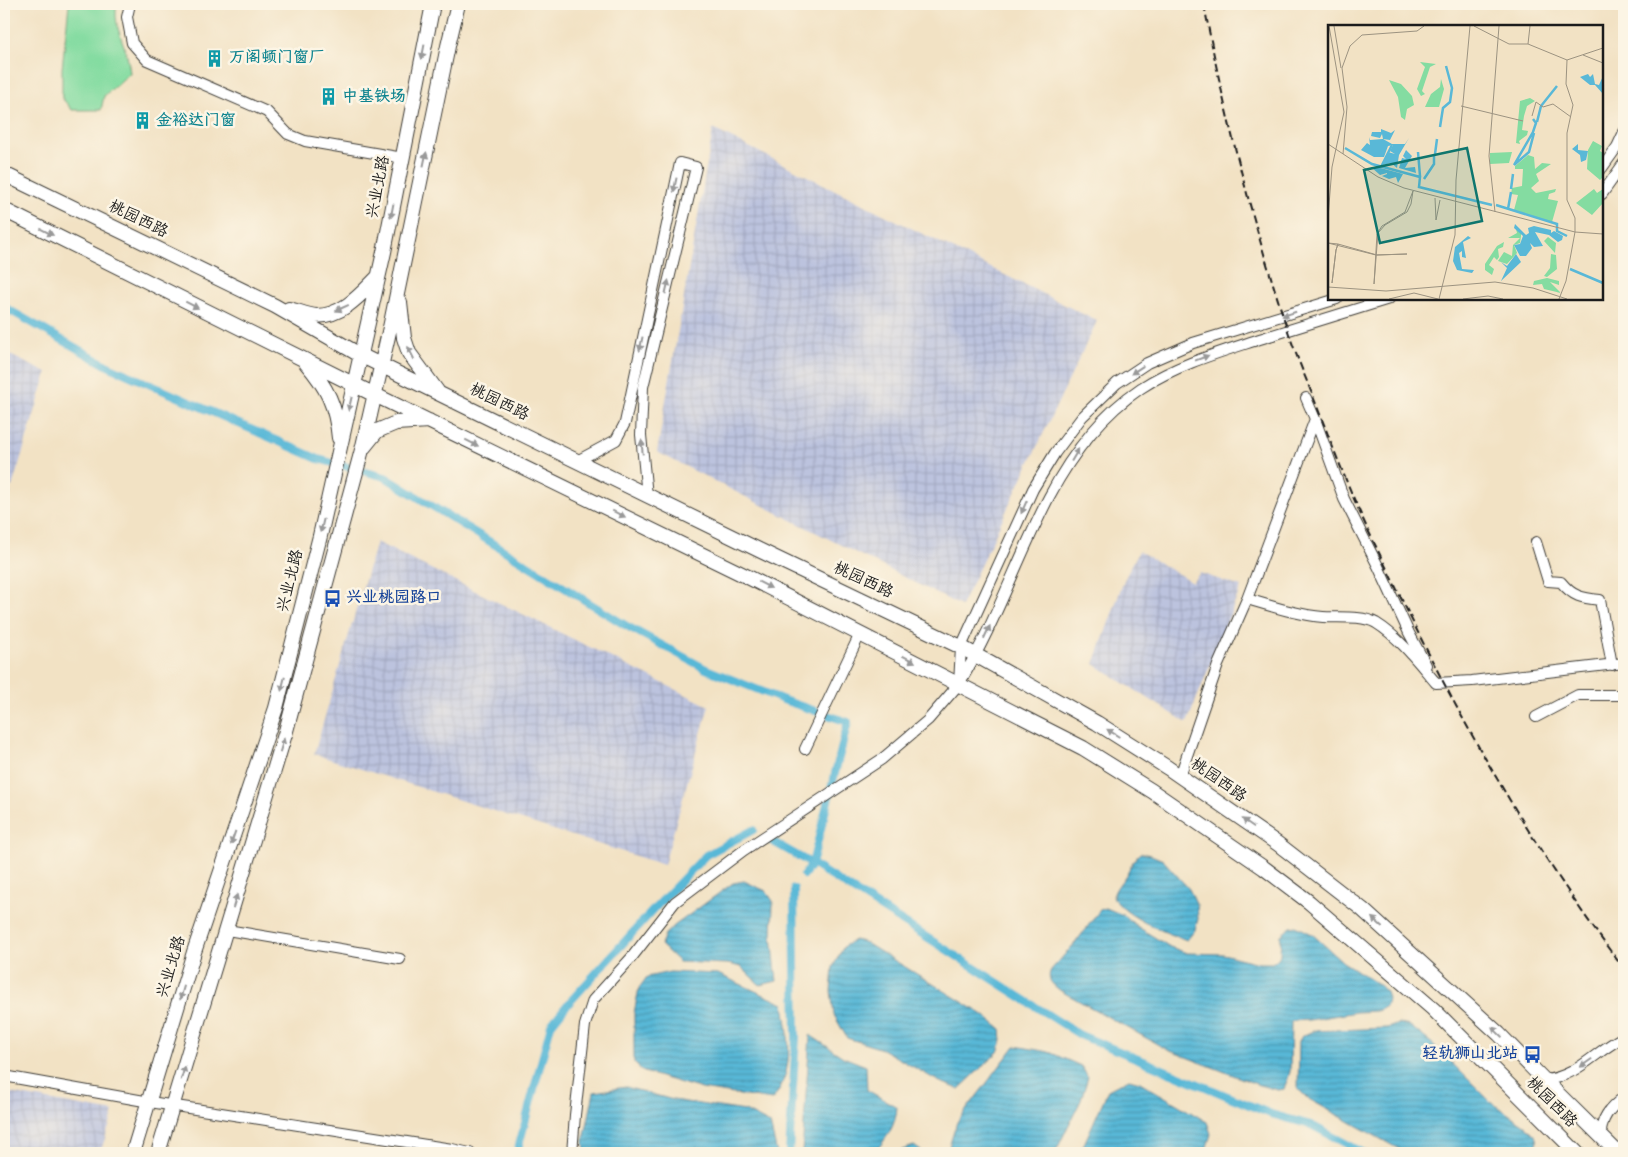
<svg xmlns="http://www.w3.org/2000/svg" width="1628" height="1157" viewBox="0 0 1628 1157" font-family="Dekko,'LXGW WenKai TC',sans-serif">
<defs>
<pattern id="industrial-grid" width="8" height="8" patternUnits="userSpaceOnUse" patternTransform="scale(1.25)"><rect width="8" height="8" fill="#bcc3de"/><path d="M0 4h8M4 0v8" fill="none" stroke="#a1a7be"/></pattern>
<pattern id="water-rules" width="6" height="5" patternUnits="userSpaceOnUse" patternTransform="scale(1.25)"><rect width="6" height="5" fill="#59b8d7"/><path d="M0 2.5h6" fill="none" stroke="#4995ae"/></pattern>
</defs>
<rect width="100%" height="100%" fill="#fcf5e5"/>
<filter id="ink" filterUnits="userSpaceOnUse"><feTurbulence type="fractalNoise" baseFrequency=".02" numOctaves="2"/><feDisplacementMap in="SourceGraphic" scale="10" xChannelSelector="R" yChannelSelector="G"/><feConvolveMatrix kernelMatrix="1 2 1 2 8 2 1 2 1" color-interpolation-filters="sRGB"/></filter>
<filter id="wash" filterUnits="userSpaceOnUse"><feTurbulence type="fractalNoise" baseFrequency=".0096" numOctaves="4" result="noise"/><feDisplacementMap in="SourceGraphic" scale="20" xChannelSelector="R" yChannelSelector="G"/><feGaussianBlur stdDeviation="1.12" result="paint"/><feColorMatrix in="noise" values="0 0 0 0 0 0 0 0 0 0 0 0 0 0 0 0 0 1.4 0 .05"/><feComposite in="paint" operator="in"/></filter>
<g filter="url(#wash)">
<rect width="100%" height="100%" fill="#f2e2c4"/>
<path fill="url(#industrial-grid)" d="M713,129l384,192 -136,285 -304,-154z
M4,352l43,21 -35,114 -8,-3z
M4,489l7,3 -7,24z
M376,542l333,164 -45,159 -350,-111z
M1139,551l53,31 8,-9 41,14 -54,136 -93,-59 30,-84z
M4,1092l110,20 -14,41h-96z"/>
<path fill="#84dca1" stroke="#507c5e" d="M69,4h48c-4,17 4,32 9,48 2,7 3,14 4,21l-26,23 -3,14h-29l-10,-12v-29z"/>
<path fill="url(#water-rules)" stroke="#3a6a7a" d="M1140,853l11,2 12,5 26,29 8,16 1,14 -3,11 -8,10c-21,-7 -62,-23 -74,-43 2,-9 8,-14 13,-22 5,-9 6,-14 14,-22z
M744,881l22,10 7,10 -1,36 5,44 -17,4 -19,-18 -13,-3 -49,-2 -18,-17 4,-11 9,-8 59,-43z
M1106,908l17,7 15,12 32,20 17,6 36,1 36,9h13l5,-3 3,-5 1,-20 10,-8 5,-1 16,8 31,28 38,24 5,6 2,6 -1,6 -5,5 -6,2 -20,1 -47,8 -18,1 -1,51 -6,17 -6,1 -19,-5 -91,-35 -107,-59c-8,-6 -15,-11 -10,-21l25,-28 24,-32z
M855,940l11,3 116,71 19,15 1,12 -4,11 -39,37 -21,-8 -56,-32 -35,-11 -13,-23 -3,-24 2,-24 11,-21z
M670,972l48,2 66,30c5,33 11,68 -12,96l-70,-11 -58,-17 -10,-9v-50l5,-25 8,-11z
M1399,1024l11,2 25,20 56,56 35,24 9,9 2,7 -5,11h-126l-99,-55 -9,-9 1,-48 3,-5 11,-5 74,-3z
M810,1035l33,22 23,9 1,24 30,17c-1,19 -11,32 -23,46h-72z
M1015,1046l34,6 32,14 7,11 -7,23 -26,53h-108l10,-31z
M1129,1079l11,3 67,40 4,12 -6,19h-125l28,-63z
M626,1087l47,13 72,11 25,13 7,29h-192l-1,-13 10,-48z
M914,1146l10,7h-24l2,-3z"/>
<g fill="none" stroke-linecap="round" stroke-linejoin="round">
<path stroke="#59b8d7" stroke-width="8" d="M4,307l104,59 210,93 67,18 240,148 81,44 80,32 62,21 -36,142 268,171 191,79 40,11 53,28
M770,840l42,24 -8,11
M518,1149l33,-124 16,-20 88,-97 51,-53 47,-25
M789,1153l7,-115 -2,-149"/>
</g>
</g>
<g filter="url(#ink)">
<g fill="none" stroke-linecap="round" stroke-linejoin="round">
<defs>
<path id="minor" d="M130,4l-3,13 5,26 15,17 120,52 21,22 17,7 98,17
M1602,168l15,-21 7,-15
M1602,194l22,-31
M1337,299l-144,44 -46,20 -30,20 -35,34 -27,36 -22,36 -72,158 -2,37c36,-59 58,-125 90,-187 22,-42 52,-82 92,-109 37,-24 80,-36 122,-50 42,-13 84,-26 126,-39
M1315,419l29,80 34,67 31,67 17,32
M577,461l39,-21 9,-17 55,-260 16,4 -53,220 -2,48 6,61
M1536,542l12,39 13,1c12,15 21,16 39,18l12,65
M1247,599l68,-180 -9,-21
M1536,717l42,-22h46
M805,749l55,-115
M1180,776l38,-111 29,-66c25,7 50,16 76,18 14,1 39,-2 53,6 24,15 42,39 60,60l36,-2 152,-18
M227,930l173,29
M4,1076l146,26 302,47 18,4
M1544,1080c34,-3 52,-30 80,-43
M1601,1138c-1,-20 9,-30 23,-41
M572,1153l3,-38 10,-90 8,-25 39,-43 43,-55 69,-52 138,-91 46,-39 31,-36"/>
<path id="major" d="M4,174l271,132 85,49 401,196 200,96 136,76 71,45 110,76 84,65 137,125 45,46 74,73
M4,210l371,185 373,182 335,171 69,43 112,77 45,34 124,107 144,144
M400,302l4,36 5,15 28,38
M289,309c9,2 18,6 27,7 27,0 45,-22 62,-39
M306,363c21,24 30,43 33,75
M364,447l13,-16 19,-8 33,-2
M133,1153l61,-201 82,-244 44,-172 64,-284 49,-248
M158,1153l128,-422 77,-285 28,-123 57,-277 10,-42"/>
</defs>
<use href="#minor" stroke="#3c3a35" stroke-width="12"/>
<use href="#major" stroke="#3c3a35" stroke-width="16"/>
<use href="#minor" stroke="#fff" stroke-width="10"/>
<use href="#major" stroke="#fff" stroke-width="14"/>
<path stroke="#1c1c1c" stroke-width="2" stroke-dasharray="8 4" stroke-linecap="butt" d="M1204,4c20,110 50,224 85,330 8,24 18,47 27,70 16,41 32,83 51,124 12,25 25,51 37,76 62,128 134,252 220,365"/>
</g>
<defs><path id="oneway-solid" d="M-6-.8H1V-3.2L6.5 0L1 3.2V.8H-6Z" transform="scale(1.25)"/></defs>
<g fill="#999">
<use href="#oneway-solid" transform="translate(423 52) rotate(101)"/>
<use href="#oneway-solid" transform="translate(425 159) rotate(-78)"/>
<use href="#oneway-solid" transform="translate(675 185) rotate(102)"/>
<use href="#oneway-solid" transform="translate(392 211) rotate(101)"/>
<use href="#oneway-solid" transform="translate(47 232) rotate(27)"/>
<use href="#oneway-solid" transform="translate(667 287) rotate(-77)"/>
<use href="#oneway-solid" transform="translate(192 305) rotate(27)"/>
<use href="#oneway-solid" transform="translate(342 308) rotate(155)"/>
<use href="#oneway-solid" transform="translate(1289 314) rotate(163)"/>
<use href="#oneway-solid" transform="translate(641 344) rotate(102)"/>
<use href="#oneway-solid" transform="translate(411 353) rotate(-117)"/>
<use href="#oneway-solid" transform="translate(1202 358) rotate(-21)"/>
<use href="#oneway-solid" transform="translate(1137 370) rotate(146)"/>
<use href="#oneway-solid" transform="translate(350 404) rotate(103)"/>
<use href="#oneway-solid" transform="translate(472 443) rotate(26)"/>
<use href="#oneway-solid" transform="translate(642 447) rotate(-96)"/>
<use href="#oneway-solid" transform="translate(1075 455) rotate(-59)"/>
<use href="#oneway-solid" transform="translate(1024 507) rotate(114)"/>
<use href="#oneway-solid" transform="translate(619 514) rotate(26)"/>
<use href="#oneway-solid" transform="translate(322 526) rotate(103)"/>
<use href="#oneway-solid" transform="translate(765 585) rotate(27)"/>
<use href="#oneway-solid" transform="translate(987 632) rotate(-65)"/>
<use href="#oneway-solid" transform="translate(909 659) rotate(27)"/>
<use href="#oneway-solid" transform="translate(283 684) rotate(104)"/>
<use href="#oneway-solid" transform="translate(1113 733) rotate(-148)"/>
<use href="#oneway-solid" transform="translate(282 745) rotate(-73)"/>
<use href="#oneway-solid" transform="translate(1248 823) rotate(-145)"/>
<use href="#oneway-solid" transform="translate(233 838) rotate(109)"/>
<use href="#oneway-solid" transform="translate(235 901) rotate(-73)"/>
<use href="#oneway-solid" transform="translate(1377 922) rotate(-139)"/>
<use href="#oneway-solid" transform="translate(182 993) rotate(106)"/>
<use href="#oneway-solid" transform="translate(1497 1032) rotate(-136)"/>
<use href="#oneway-solid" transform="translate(1586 1063) rotate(145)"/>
<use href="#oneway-solid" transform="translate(183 1073) rotate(-73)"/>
</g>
</g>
<defs>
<symbol id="building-bare" viewBox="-9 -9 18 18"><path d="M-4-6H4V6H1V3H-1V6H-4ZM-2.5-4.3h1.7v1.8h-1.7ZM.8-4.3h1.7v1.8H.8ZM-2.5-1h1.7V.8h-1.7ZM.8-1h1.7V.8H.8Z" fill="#0f9aa8" stroke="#fcf5e5" stroke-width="2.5" paint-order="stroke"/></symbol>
<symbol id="bus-bare" viewBox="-9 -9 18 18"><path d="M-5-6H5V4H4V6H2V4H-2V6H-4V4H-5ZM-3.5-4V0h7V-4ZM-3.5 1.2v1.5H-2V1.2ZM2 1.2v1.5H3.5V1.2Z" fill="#1a4fb4" stroke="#fcf5e5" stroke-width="2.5" paint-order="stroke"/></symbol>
</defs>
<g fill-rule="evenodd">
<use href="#building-bare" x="202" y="46" width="25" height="25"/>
<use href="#building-bare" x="316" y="84" width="25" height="25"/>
<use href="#building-bare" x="130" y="108" width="25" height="25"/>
<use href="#bus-bare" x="320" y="586" width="25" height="25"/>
<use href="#bus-bare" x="1520" y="1042" width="25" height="25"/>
</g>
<g text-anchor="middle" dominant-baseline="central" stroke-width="5" stroke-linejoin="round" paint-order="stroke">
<g font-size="16" font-weight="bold" fill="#0d838f" stroke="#fcf5e5" text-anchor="start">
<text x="229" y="58">万阁顿门窗厂</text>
<text x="342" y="97">中基铁场</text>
<text x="156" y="121">金裕达门窗</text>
</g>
<g font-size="16" fill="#1c1c1c" stroke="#fcf5e5">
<text transform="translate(379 187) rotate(-79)">兴业北路</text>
<text transform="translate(138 220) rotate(26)">桃园西路</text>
<text transform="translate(499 403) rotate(26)">桃园西路</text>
<text transform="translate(291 581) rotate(-76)">兴业北路</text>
<text transform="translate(863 581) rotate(25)">桃园西路</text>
<text transform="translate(1218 781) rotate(35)">桃园西路</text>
<text transform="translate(172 967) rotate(-73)">兴业北路</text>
<text transform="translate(1551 1103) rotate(45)">桃园西路</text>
</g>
<g font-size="16" font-weight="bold" fill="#164399" stroke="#fcf5e5" text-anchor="start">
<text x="346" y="598">兴业桃园路口</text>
<text x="1518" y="1054" text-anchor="end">轻轨狮山北站</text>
</g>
</g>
<g transform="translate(1328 25)">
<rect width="275" height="275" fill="#f2e2c4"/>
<path d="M92,37l16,2 -6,3 -8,24 3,3 -4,2 -4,-7 8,-22zM113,54l3,10 -5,18h-14l6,-13 9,-7zM61,55l12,4 11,12 2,9 -7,4 -2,11 -4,-3 -3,-20zM202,73l5,3 -8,5 -3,10 -2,14 6,1 -1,4 -8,6 1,3 -4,-1 4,-42zM265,116l9,5 -2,5 3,2v24l-3,3 -13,-11 1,-19zM200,130l6,2 1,12 7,-6 9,1 -15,10 3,7 -8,7 5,5 20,-4 -1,3 -6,2 -1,5 10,2 -6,21 -38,-12 4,-15 -7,-1 1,-6 10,-2 1,-17h-8v-3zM266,164l3,4 6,-4v14l-11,12 -16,-12zM188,204l5,2v5l-1,7 -6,2 3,8 -10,11 -9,-3 6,-9 8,4 1,-11 7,-7h-12l9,-5zM220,212l8,6 -1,10 -11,-12zM176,217l-1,5 -5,2 1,8 -2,3 -3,-3 -5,8 5,4 -2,6 -7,-5v-6l12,-18zM223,229l5,1 1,14 -10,8 -3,-1 6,-8zM219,253l12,3v4l-9,-3 11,11 -17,-4 -2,-5 -9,1 1,-4z" fill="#84dca1"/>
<path d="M184,127l-3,11 -19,1v-11z" fill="#84dca1"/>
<path d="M260,49l2,3 3,-3 2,10 4,1 4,-9v18l-8,-9h-5l-10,-8zM53,104l10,4 4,-3 -5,10 -7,-1 9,5h13l4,-6 -10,17 -2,13 -6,-5 -8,2 5,-13 7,2 -5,-3 3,-6 -5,1 -4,11h-10l-13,-7 6,-7 3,2 -1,-8 1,3 13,-1 -1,-5 -2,4 -9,-2 1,-4h9zM250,119v6l10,1 -2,9 -5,2 -1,-7 -8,-6zM78,125l6,6 -7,12 10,-1 1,6 -17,-5 3,-10 4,1 -3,-3zM43,142h6l26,7 -5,9 -2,-6 -7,2 -7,-3 5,-2v-1l-7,2zM187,199l11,11 3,-2 -1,-5 6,-2 17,4v3l3,-2 9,5 -1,4 -4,2 -9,-7 -14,-3 8,14 -9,1 -4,-4 2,5 -6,8h-6l-6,-11 6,-1 3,-8 -9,-8zM140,211l3,2 -8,4 3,16 -4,-1v-6l-3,2 3,16 12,1 -2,3 -15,-3 -4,-9 2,-14zM188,229l5,8 -20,19 6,-13 -6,-6 6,4z" fill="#59b8d7"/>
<path fill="none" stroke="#59b8d7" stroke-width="2.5" d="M209,97l4,-16 16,-20M112,102l3,-19 7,-6 2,-14 -6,-22M17,123l27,16 48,13 -1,10 73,18M90,127l2,24M107,129l2,-15M186,140l19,-33 3,-9 -3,-4M186,140l15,-13 5,-19M53,142l11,-22M96,154l10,-15v-8M183,164l2,-15M168,180l61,19v7l10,5M180,184l3,-17M242,244l33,14"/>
<path fill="none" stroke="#9c9381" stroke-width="1" d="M6,1l7,42M146,1l35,18h19l39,16M200,19l2,-18M255,30l20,8M239,35l36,-12M133,81l62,15M204,91l4,-14 7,5 10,-3 18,13M0,119l50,33 26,11 171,44 28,2M15,129l4,-47 -5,-39 8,-22 12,-11 55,-4 7,-5M85,166l-2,13 -4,8 -22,13 -7,8 -4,51 3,-50 5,-8 23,-14zM107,173l1,22 4,-20M167,187l-6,-56 10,-130M0,193l4,-51 12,-55 -15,-86M0,218l10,1 39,11 30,-1 -31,1 -48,-12M10,219l-2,6 -4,33 4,-33zM0,262l58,4 109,-9 38,6 34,11M61,274l25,-6 24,6M111,274l16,-64 1,-55 14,-154M135,274l25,-3 15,3M231,274l7,-18 9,-49v-14l-8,-18v-67l6,-28 -7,-21 1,-24"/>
<path fill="#0f766e" fill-opacity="0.15" stroke="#0f766e" stroke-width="2.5" d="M139,123l15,73 -102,22 -16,-73z"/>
<rect width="275" height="275" fill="none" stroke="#1c1c1c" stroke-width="2.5"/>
</g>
<rect width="1628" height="1157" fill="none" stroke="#fcf5e5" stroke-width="20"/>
</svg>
